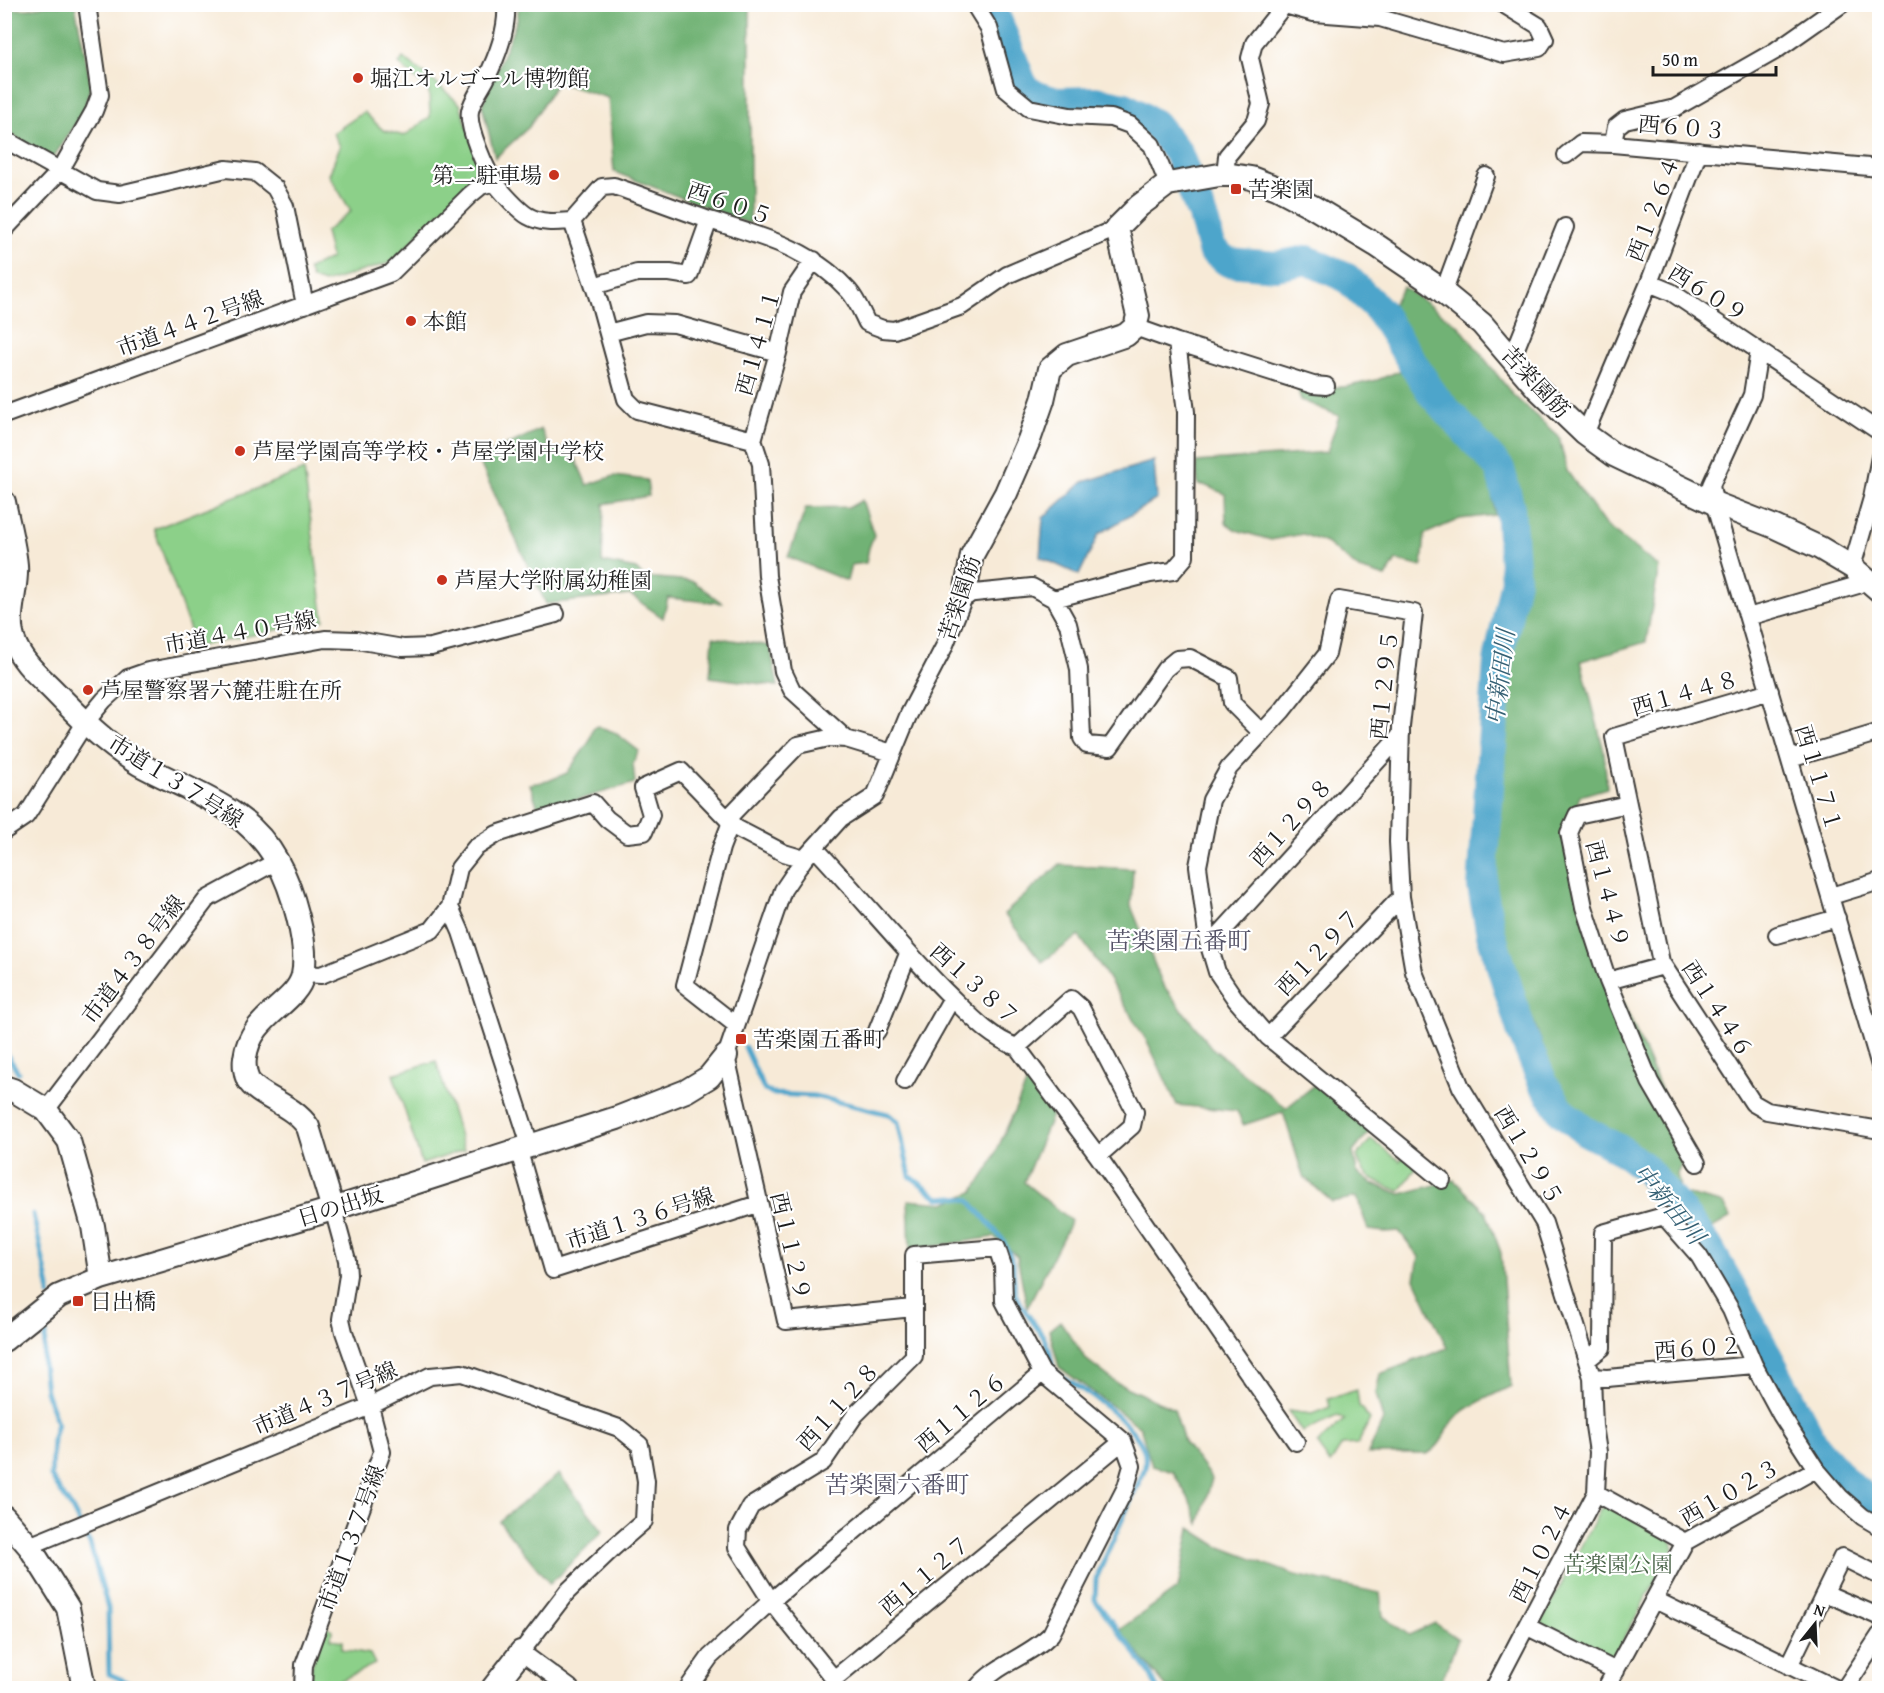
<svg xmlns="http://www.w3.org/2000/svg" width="1884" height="1693" viewBox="0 0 1884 1693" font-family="'Gentium Book Plus','Noto Serif JP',serif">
<rect width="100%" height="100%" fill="#fff"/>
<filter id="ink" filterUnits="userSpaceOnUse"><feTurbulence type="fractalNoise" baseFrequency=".0167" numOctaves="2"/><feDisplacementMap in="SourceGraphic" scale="12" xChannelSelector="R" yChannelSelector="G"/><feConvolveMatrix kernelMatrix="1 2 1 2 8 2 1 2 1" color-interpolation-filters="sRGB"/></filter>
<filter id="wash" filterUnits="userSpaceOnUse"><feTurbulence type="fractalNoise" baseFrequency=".008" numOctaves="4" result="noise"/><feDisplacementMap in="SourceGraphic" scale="24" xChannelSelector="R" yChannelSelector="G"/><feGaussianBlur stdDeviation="1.35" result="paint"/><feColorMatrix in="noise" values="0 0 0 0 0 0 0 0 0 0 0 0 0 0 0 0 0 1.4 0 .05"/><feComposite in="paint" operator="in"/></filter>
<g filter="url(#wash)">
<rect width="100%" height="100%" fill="#f7ead7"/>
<path fill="#8cd089" stroke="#547652" stroke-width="1.5" d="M403,58l27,20 30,26 22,66 -90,92 -68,21 -12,-4 -4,-10 23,-11 -6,-26 26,-21 -22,-36 11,-29 -7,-13 31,-21 19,18 21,6 26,-19 -1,-26 -30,-27z
M304,470l20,150 -128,27 -42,-118z
M436,1061l28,89 -42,14 -29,-90z
M1371,1139l29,22 6,-7 13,10 -19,27c-21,-8 -37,-11 -43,-35z
M1357,1390l2,16 11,13 -12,25 -16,1 -12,19 -13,-20 28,-25 -8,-3 -35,16 -14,-21 24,3 18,-7 -2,-8z
M1608,1506l63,33 3,9 -61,110 -8,2 -61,-32 -2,-7 59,-113z
M326,1626l6,4 -1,9 11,2v8l28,5 5,10 -50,24h-15l2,-23z"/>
<path fill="#71b275" stroke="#466748" stroke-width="1.5" d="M48,5h27l16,80 -8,28 -30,45 -48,-27 -1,-122h24z
M519,5h231v219l-136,-52 -6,-74 -51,-16 -28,45 -34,31 -13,-53 35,-85z
M1403,287l56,39 54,69 46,42 8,34 38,54 54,42 -13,75 -65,19 23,90 3,37 -27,8 -15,40 17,72 106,243 -11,23 4,19 43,11 7,13 -27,16 -45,-62 -32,-31 -51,-24 -11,-12 -61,-160 -12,-68 4,-106 -11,-93 5,-47 34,-58 -16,-87 -17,-1 4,31 -35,4 -35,15 -3,33 -26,-7 -10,17 -27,-8 -33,-26 -23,-9 -32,6 -35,-10 -10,-7 -1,-29 -21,-9h-6l-2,-23 131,-10 12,-36 -38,-16 -4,-13h47l33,-7 35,-14 -22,-58z
M541,429l9,21 21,-2 16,37 27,-9 33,4 2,16 -45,8 -2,58 34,7 8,8 49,4 29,22 -54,-5 -5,20 -33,-23 -84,9 -68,-145z
M862,500l12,35 -5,13 -3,15 -15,2 -4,16 -59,-24 18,-49 44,-1z
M713,637l57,9 8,40 -68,-9z
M597,726l17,6 25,19 -6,12 2,20 -96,28 -9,-27 18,-3 19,-8 22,-31 4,-13z
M1059,865l74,4 -2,37 32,79 48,62 75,61 30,-24 53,48 -16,20 4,20 16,12 28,10 53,-14 32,32 15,41 10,133c-17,9 -36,16 -51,28 -14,10 -14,30 -33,40h-59l15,-34 -7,-27 4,-19 67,-26 -32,-69 4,-22 -20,-26 -15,1 -16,-2 -11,-33 -25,5 -29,-26 -20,-64 -40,13 -6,-14 -60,-6 -29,-62 -46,-75 -23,-32 -37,26 -38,-48z
M1028,1080l24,35 -28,67 47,39 -44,87 -10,-52 -23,-19 -84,13 -2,-50 37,3 28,-11 16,-24z
M1060,1321l27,39 30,23 57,26 10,33 28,37 -13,45 -10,-25 -16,-27 -21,-6 -12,-39 -81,-60 -10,-37z
M559,1474l44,57 -53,53 -51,-63z
M1190,1528l28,18 77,29 85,18 3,23 26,19 26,-12 23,16 -19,49h-272l-48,-58 59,-42z"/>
<path fill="#4ea5cb" stroke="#356074" stroke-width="1.5" d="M1154,461l3,38 -58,35 -20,41 -39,-18 3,-39 40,-36z"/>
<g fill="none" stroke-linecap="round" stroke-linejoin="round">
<path stroke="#4ea5cb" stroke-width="5" d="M745,1047l19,42 10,5 40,2 74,18 10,8 12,54 29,22 14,-1 16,3 34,40 10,23 2,30 5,11 23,32 6,14 4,20c27,18 79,49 91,80 2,5 1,13 1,18l-49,111 -1,21 55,73 7,15
M4,1050l14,22
M33,1214l16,73v8
M47,1313l-4,51 3,27 11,32 -4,15 -2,39 21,32 18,35 18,64 1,66 33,14"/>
<path stroke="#4ea5cb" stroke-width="30" d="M991,4l33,84 15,9 18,5 38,-1 30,6 31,18 22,28 27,70 7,27 16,12 48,4 31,-6 40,18 32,32 54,85 67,74 10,39 5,72 -17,81 -16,226 9,47 31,99 21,50 20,30 22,18 36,19 25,19 42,51 19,25 29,51 81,154 34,37 29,21"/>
</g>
</g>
<g filter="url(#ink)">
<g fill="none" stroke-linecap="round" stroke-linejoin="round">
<defs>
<path id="street" d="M506,4c2,24 -9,53 -20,75 -5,10 -14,21 -16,32 -3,16 16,60 26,73 6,8 23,27 32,32 14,8 29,6 44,5l30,-34 12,-1c32,11 63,23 95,34 54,17 100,27 140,71 8,9 13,22 18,32l16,6 11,1 68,-24 45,-31 110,-47
M974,4l15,24 17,61 23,19 41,8 41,2 19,7 22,20 16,39
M1842,4l-67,47 -100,57 -50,12 -9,7 -3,17 267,24
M1285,5l29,8 66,5 124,36 35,-6 6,-9 -6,-13 -36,-22
M4,139l93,52 23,3 106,-25 29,3 20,16 10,18 20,99
M1566,155l15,-12 32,1
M1225,174l2,-18 29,-35 5,-17 -11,-46 4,-15 31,-39
M572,221l27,80 27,98 11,11 116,30
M4,230l56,-59 34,-60 6,-16 -13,-91
M1649,283l50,-132
M594,286l43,-13h33l19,3 20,-56
M1443,293l43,-117
M1135,327l42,15 136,43 13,1
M608,333l38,-10 29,1 103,29
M1759,351l-7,44 -41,90 3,18 166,563
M1512,358l53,-131
M4,415l387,-142 79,-78 11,-9 13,-4
M1585,434l64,-151 22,9 209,140
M753,440l8,24 6,112 16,95 9,19 54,49
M753,440l25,-87 14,-61 22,-32
M1852,567l20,-69 8,-41
M1054,599l96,-25 23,-3 12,-14 1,-145 -9,-70
M1748,617l110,-32 7,-8
M1770,691l-156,46 47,225 92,141 14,8 113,19
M1790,759l90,-27
M1628,804l-51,11 -8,18 15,74 24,74 55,-15
M727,819l71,-74 31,-7 17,1 46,14
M731,822l-10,26 -36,137 51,40
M4,831l22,-15 59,-93 19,-23 24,-22 20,-7 177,-32 31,1 47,8 28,-1 125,-33
M815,848c44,47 85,97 130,143 22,21 43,46 72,56l81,109 198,286
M1831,896l49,-15
M450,907l11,25 69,213
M1777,935l60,-17
M1209,946l192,-211v-5
M303,974l18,1 111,-45 18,-23 9,-39 16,-20 22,-14 96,-31 14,16 20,15 17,-2 7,-17 -8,-27 38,-17 55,57 48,25 20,6
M1608,981l42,101 47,81
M877,1031l31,-77
M1268,1037l133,-140
M1017,1047l54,-48 10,9 54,104 -3,14 -34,30
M905,1081l47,-83
M46,1110l161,-211 70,-38
M518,1148l35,122 205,-66
M1442,1180l-174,-143 -32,-37 -19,-28 -9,-30 -10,-76 13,-66 18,-32 53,-57 45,-57 12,-54 75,13 -13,113 -3,116 3,55 13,75 47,115 83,136 48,154 2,49 4,26 -2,41
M913,1308l-127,13 -60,-265 57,-166 21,-31 37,-41 34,-22 33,-80 36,-69 21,-53 67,-7 22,12 14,25 11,45 3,69 5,7 23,2 55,-78 12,-10 13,-1 39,20 3,25 30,30
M1587,1360l15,-12 1,-115 61,-17 35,40 32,54 23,55 27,50 35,54 24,28 23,20 17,10
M1592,1377l15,1 147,-13
M29,1546l341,-140 60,-30 32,-3 157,55 21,17 6,36 -2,40 -31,27 -46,44 -46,60 49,36
M1825,1593l55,24
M1655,1600l180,88
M1528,1627l88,44
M1789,1666l53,-109 38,19
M303,1688l1,-23 78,-213 -12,-46 -26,-74 -3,-13 7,-44 -1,-15 -14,-51
M688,1688l22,-31 61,-56 271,-228
M977,1688c19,-24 53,-32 74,-54l75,-147 6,-21 -9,-25 -81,-68 -38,-72 -1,-35 -6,-18 -83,7v101l-59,59 -32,47 -72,44 -13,24 -1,17 34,54 63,78 289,-238
M1494,1688l102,-195 89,49
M1606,1688l79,-146 131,-73
M1845,1688l35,-53"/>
<path id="secondary" d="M4,502c4,21 10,42 12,63 2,24 -11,52 -2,76 7,20 25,35 39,49 26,27 54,55 86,74 51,28 108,42 138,97 15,26 32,84 26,114 -7,30 -53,40 -58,83 -1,6 0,16 3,22 10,17 45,24 60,47l25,82
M965,594l7,-39 34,-62 23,-53 14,-40 7,-31 17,-14 59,-20 9,-8 3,-11 -21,-88 22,-22 29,-22 57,-10 26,4 26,10 36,19 63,38 56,38 50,41 55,64 48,46 29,21 100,48 61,24 45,21 32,19 28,24
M4,1087l9,3 33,20 23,31 24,85 8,52
M4,1340l55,-44 42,-18 232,-69 284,-91 69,-27 23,-14 17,-21
M4,1517l25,29 39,62 16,80
M493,1688l28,-36"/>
</defs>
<use href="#street" stroke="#3d3b38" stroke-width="20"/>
<use href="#secondary" stroke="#3d3b38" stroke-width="26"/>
<use href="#street" stroke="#fff" stroke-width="16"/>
<use href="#secondary" stroke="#fff" stroke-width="22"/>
</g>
</g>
<g fill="#c8321e" stroke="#fff" stroke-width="2">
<circle cx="358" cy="78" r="6"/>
<circle cx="554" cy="175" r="6"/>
<rect x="1230" y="183" width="12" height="12" rx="3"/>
<circle cx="411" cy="321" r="6"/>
<circle cx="240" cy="451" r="6"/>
<circle cx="442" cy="580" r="6"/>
<circle cx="88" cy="690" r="6"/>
<rect x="735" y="1033" width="12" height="12" rx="3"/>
<rect x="72" y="1295" width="12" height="12" rx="3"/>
</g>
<g text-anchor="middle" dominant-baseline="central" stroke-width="4.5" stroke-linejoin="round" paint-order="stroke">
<g font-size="22" fill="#1c1c1c" stroke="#fff" text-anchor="start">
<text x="370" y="78">堀江オルゴール博物館</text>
<text x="542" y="175" text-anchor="end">第二駐車場</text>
<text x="1248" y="189">苦楽園</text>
<text x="423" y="321">本館</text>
<text x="252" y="451">芦屋学園高等学校・芦屋学園中学校</text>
<text x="454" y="580">芦屋大学附属幼稚園</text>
<text x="100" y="690">芦屋警察署六麓荘駐在所</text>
<text x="753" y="1039">苦楽園五番町</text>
<text x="90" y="1301">日出橋</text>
</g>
<g font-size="22" fill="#1c1c1c" stroke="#fff">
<text transform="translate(1682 127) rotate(5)">西６０３</text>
<text transform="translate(730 203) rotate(19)">西６０５</text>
<text transform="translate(1653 209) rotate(-69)">西１２６４</text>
<text transform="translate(1708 293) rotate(32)">西６０９</text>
<text transform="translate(190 323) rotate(-20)">市道４４２号線</text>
<text transform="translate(758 342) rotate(-74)">西１４１１</text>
<text transform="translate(1536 382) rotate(47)">苦楽園筋</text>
<text transform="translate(959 598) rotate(-72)">苦楽園筋</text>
<text transform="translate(240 632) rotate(-10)">市道４４０号線</text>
<text transform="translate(1384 685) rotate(-84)">西１２９５</text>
<text transform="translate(1685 693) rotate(-16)">西１４４８</text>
<text transform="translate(1819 778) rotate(73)">西１１７１</text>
<text transform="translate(176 781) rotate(32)">市道１３７号線</text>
<text transform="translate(1291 822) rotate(-48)">西１２９８</text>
<text transform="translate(1608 894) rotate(75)">西１４４９</text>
<text transform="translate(1318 952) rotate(-46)">西１２９７</text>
<text transform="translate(133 959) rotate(-53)">市道４３８号線</text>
<text transform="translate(975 984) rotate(42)">西１３８７</text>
<text transform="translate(1718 1009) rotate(57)">西１４４６</text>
<text transform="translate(1529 1155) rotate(59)">西１２９５</text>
<text transform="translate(340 1206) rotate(-17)">日の出坂</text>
<text transform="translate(640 1218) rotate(-18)">市道１３６号線</text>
<text transform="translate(791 1246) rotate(77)">西１１２９</text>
<text transform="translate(1698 1348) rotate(-4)">西６０２</text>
<text transform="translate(325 1398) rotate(-23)">市道４３７号線</text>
<text transform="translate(838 1406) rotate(-48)">西１１２８</text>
<text transform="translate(961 1412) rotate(-40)">西１１２６</text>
<text transform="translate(1730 1492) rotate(-30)">西１０２３</text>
<text transform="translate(351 1538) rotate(-70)">市道１３７号線</text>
<text transform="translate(1541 1552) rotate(-63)">西１０２４</text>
<text transform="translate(925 1575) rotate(-40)">西１１２７</text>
</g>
<g font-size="22" fill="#496448" stroke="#fff">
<text x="1618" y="1564">苦楽園公園</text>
</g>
<g font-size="24" font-style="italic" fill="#356074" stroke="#fff">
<text transform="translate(1500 677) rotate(-83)">中新田川</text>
<text transform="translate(1669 1204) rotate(50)">中新田川</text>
</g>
<g font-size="24" fill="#555367" stroke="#fff">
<text x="1179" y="940">苦楽園五番町</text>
<text x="897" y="1484">苦楽園六番町</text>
</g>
</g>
<rect width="1884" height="1693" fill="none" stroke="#fff" stroke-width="24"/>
<g transform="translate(1815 1624) rotate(18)" stroke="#ffffff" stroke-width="4.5" paint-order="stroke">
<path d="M0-4.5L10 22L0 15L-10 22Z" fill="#1c1c1c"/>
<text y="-9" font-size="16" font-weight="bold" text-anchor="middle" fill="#1c1c1c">N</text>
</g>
<path d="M1653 66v9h123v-9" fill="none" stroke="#1c1c1c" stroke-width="3"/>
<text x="1662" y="66" font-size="18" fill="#1c1c1c" stroke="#ffffff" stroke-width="4.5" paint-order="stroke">50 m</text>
</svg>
